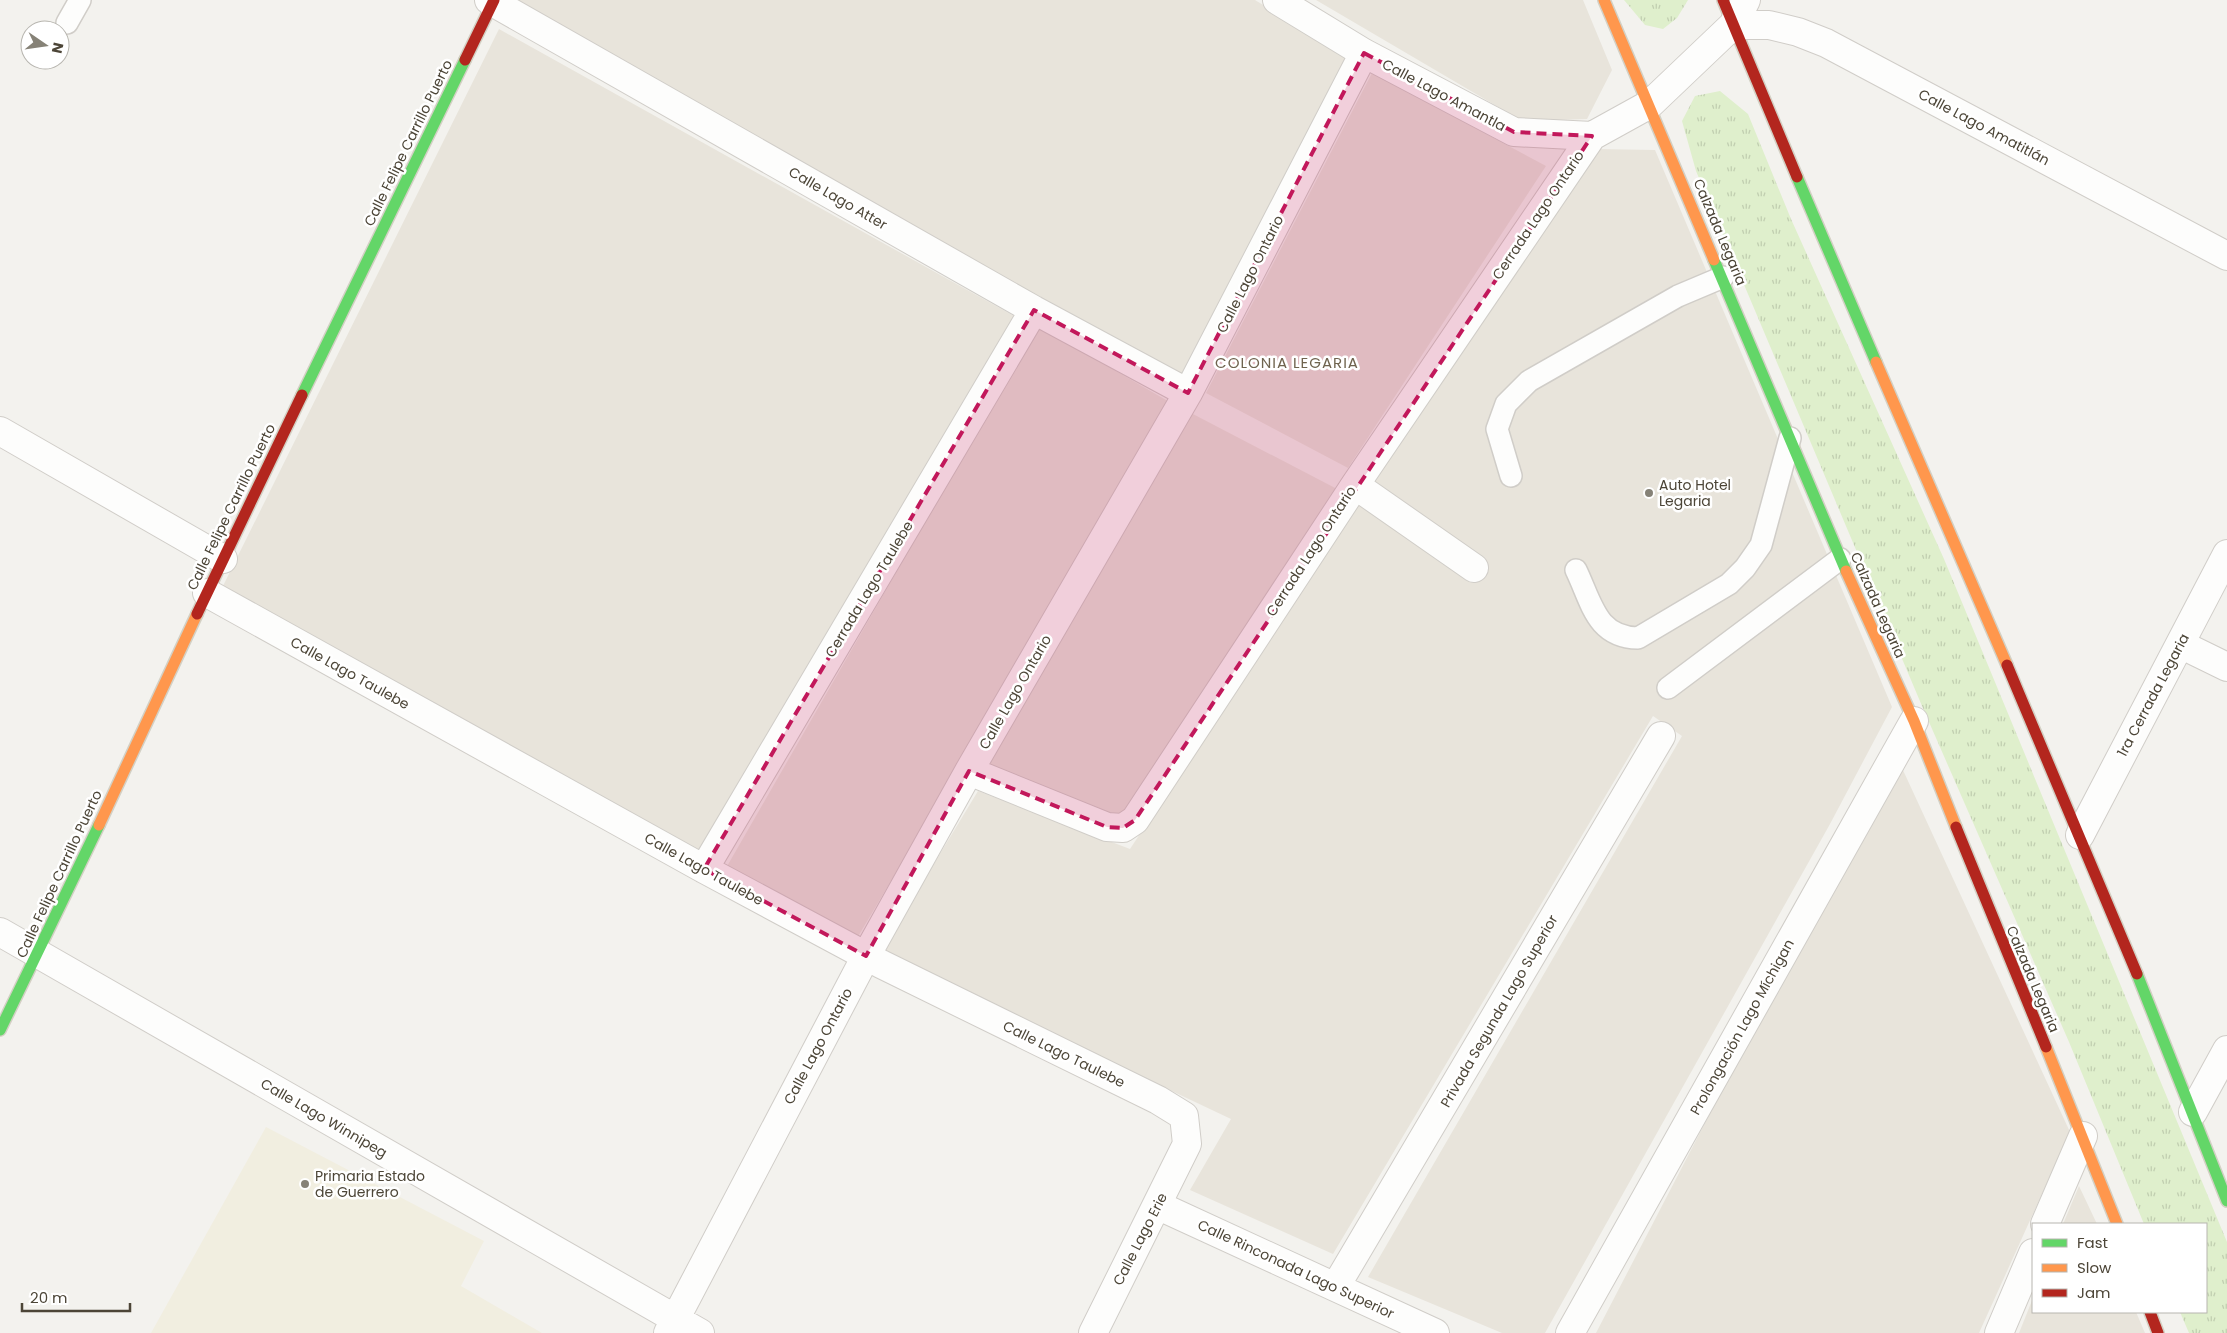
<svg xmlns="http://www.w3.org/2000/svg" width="2227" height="1333" viewBox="0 0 2227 1333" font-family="Poppins,sans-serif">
<defs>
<pattern id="park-tufts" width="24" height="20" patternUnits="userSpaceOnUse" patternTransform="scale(1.25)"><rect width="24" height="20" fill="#dfefcc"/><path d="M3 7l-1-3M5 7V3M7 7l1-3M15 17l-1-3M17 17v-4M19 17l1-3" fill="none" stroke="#c1ceb0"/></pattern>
</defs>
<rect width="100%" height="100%" fill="#f3f2ee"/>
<path fill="#e8e4db" d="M512,0h743l92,57 -169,324z
M1316,0h267l29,70 -25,49 -65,2z
M499,29l515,287 -314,535 -480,-259z
M1372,73l174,93 -198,302 -142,-75z
M1596,149l59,1 237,557 -62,117 -285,509h-43l-134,-56 314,-541 -29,-20 -320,538 -143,-64 41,-71 -351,-166 98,-162 152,58 240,-363z
M1038,326l135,78 -317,536 -130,-72z
M1191,413l148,77 -219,326 -134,-48z
M1896,755l174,377 -91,201h-383z
M2079,1186l18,38h-34z
M2033,1298v14h103l9,21h-126z"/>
<path fill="#f1eee0" d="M266,1127l218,114 -23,45 81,47h-391z"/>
<path fill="url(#park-tufts)" d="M1624,0h64l-11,18 -14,11 -18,-4z
M1720,91l28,23 43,105 153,340 283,683v91h-38l-9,-21h26v-88h-62l-75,-182 -147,-336 -226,-535 -14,-50 13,-25z"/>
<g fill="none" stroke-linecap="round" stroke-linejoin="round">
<defs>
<path id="lane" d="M67,23l13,-23
M1511,476l-14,-47 9,-25 23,-23 149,-85 45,-19
M1576,570c16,33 20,67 62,68l91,-54 16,-16 16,-23 29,-107
M1668,688l172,-129"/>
<path id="street" d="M489,0l545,310 154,83
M1277,0l87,53 150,79 78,4 58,-32 83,-79 13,-25
M1733,25h36l29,7 28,11 401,213
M0,431l223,128
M1355,485l119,83
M207,593l497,276 177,95 277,136 26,16 3,28 -94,189
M2180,644l47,23
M969,771l138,56 16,1 12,-8 220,-335 237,-349
M2080,835l147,-281
M704,869l330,-559
M0,932l700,401
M2193,1112l34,-62
M1157,1205l278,128
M2045,1224l38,-88
M1336,1286l325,-550
M668,1333l198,-377 103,-185 219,-378 176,-340
M1570,1333l344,-612
M1999,1333l34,-80"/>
<path id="fast" d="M1797,177l79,185
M1714,260l132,311
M302,395l163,-335
M2137,974l90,227
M0,1030l99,-205"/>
<path id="slow" d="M1604,0l110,260
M1876,362l131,303
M1846,571l68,150 42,106
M99,825l98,-211
M2046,1047l71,177"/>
<path id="jam" d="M1723,0l74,177
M465,60l29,-60
M197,614l105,-219
M2007,665l130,309
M1956,827l90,220
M2150,1312l8,21"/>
</defs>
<use href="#lane" stroke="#d0cdc8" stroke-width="24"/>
<use href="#street" stroke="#d0cdc8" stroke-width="30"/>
<use href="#fast" stroke="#d3d0c4" stroke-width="14"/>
<use href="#slow" stroke="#d3d0c4" stroke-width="14"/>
<use href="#jam" stroke="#d3d0c4" stroke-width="14"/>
<use href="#lane" stroke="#fdfdfc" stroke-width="21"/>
<use href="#street" stroke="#fdfdfc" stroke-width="28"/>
<use href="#fast" stroke="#63d668" stroke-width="11"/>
<use href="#slow" stroke="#ff974d" stroke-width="11"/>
<use href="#jam" stroke="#b3261e" stroke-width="11"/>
</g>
<path fill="#c2185b" fill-opacity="0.2" stroke="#c2185b" stroke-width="4" stroke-dasharray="10 6" stroke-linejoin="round" d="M1364,53l150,79 78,4 -457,684 -12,8 -16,-1 -138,-56 -103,185 -162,-87 330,-559 154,83z"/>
<g fill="#868277" stroke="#fff" stroke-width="2">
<circle cx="1649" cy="493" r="5"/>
<circle cx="305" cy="1184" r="5"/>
</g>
<g text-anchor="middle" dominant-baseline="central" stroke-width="5" stroke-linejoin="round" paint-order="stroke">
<g font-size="14" fill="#4c4537" stroke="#fff">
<text transform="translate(1444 95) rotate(28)">Calle Lago Amantla</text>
<text transform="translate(1984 127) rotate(28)">Calle Lago Amatitlán</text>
<text transform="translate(408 143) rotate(-64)">Calle Felipe Carrillo Puerto</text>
<text transform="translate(838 198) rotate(30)">Calle Lago Atter</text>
<text transform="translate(1538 215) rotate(-56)">Cerrada Lago Ontario</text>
<text transform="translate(1720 232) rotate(67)">Calzada Legaria</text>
<text transform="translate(1250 274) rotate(-63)">Calle Lago Ontario</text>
<text transform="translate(231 507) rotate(-64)">Calle Felipe Carrillo Puerto</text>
<text transform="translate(1311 551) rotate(-57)">Cerrada Lago Ontario</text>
<text transform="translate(869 589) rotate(-59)">Cerrada Lago Taulebe</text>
<text transform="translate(1878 605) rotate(66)">Calzada Legaria</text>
<text transform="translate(350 673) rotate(29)">Calle Lago Taulebe</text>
<text transform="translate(1015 692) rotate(-60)">Calle Lago Ontario</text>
<text transform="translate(2153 695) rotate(-62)">1ra Cerrada Legaria</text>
<text transform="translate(704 869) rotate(29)">Calle Lago Taulebe</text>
<text transform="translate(59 874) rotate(-65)">Calle Felipe Carrillo Puerto</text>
<text transform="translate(2033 979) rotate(67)">Calzada Legaria</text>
<text transform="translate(1499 1011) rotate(-60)">Privada Segunda Lago Superior</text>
<text transform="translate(1742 1027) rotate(-61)">Prolongación Lago Míchigan</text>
<text transform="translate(818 1046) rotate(-62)">Calle Lago Ontario</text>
<text transform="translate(1064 1054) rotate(26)">Calle Lago Taulebe</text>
<text transform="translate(324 1118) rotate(30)">Calle Lago Winnipeg</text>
<text transform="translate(1140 1239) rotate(-63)">Calle Lago Erie</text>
<text transform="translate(1296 1269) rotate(25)">Calle Rinconada Lago Superior</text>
</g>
<g font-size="14" fill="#4c4537" stroke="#fff" text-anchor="start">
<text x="1659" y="485">Auto Hotel<tspan x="1659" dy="16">Legaria</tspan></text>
<text x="315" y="1176">Primaria Estado<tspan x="315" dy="16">de Guerrero</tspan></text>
</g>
<g font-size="15" letter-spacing="1" fill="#6f634e" stroke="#fff">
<text x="1287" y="362">COLONIA LEGARIA</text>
</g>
</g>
<rect x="2032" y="1223" width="175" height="90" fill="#ffffff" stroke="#b7b5af"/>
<rect x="2042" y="1239" width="25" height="8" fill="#63d668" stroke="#b7b5af"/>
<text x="2077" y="1248" font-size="15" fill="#4c4537">Fast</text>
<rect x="2042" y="1264" width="25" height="8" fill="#ff974d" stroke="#b7b5af"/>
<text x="2077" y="1273" font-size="15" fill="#4c4537">Slow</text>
<rect x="2042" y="1289" width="25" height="8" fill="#b3261e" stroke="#b7b5af"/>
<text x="2077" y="1298" font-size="15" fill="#4c4537">Jam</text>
<g transform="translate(45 45) rotate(103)"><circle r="24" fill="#ffffff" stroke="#b7b5af"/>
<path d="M0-4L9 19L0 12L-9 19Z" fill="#868277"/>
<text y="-8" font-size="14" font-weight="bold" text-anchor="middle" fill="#4c4537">N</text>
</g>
<path d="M22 1303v8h108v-8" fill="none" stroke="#4c4537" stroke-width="2.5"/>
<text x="30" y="1303" font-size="15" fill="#4c4537" stroke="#ffffff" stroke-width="4" paint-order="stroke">20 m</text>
</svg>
